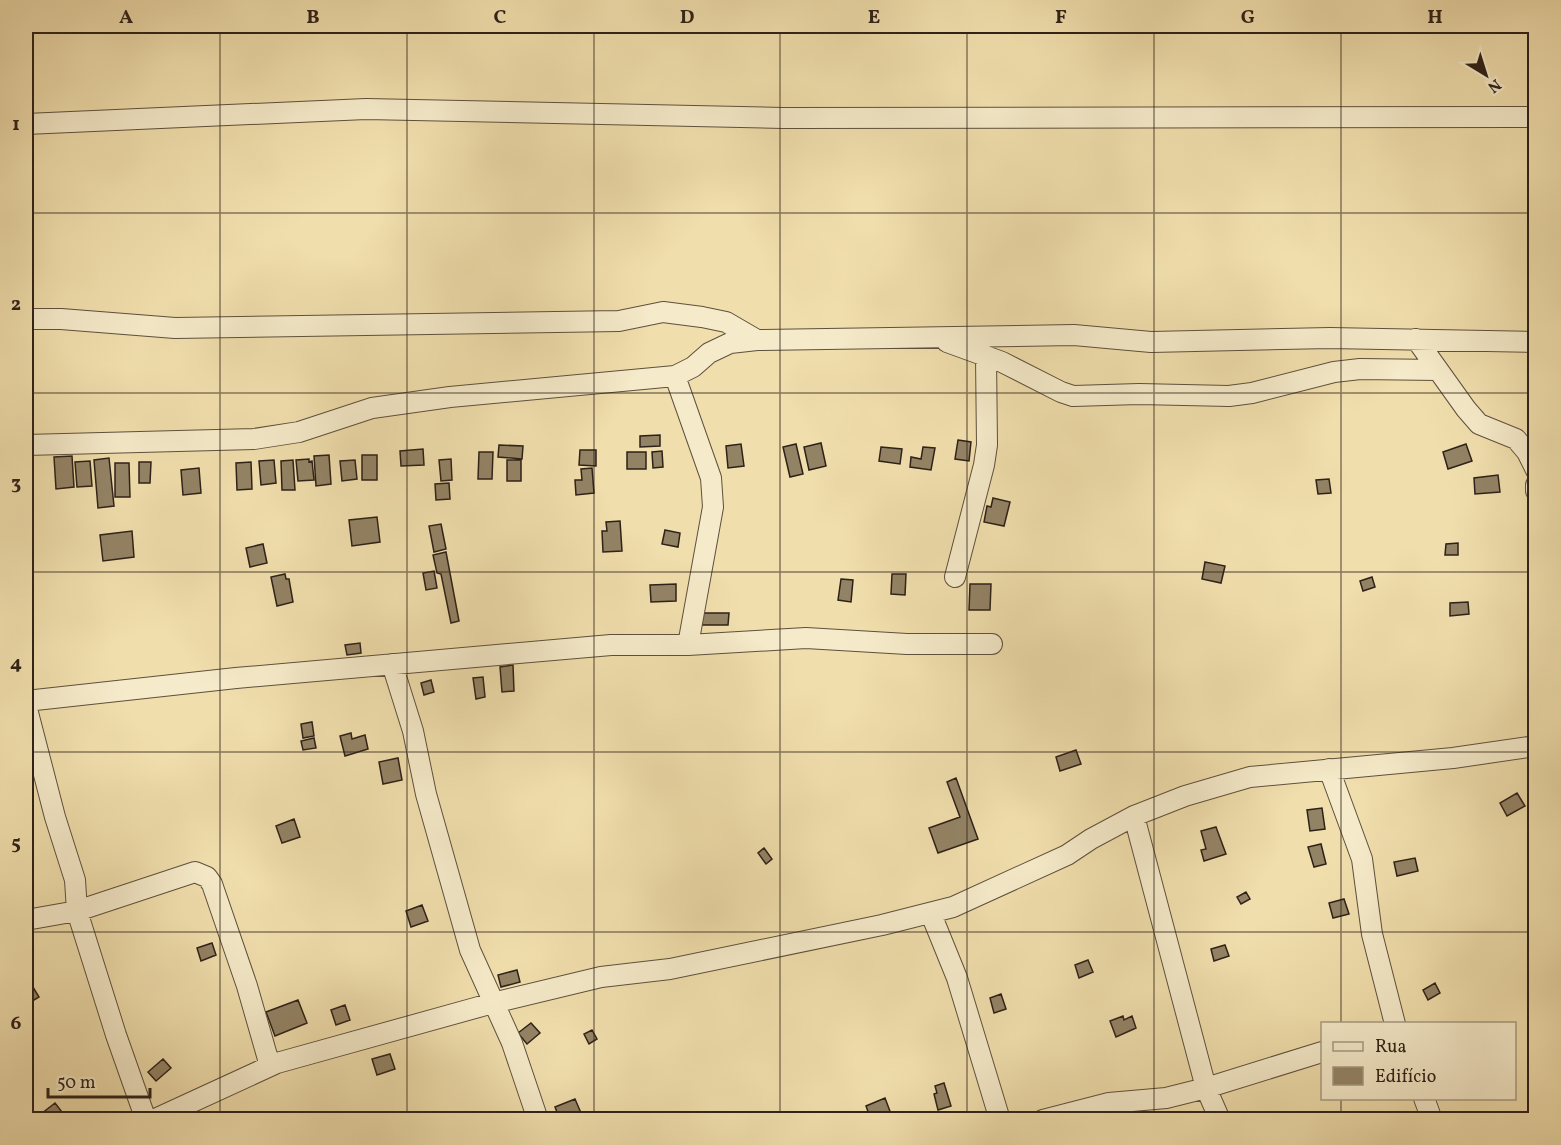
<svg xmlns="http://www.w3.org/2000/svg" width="1561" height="1145" viewBox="0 0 1561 1145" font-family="Vollkorn,serif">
<rect width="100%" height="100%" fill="#f0deac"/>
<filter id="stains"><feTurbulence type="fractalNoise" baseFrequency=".00333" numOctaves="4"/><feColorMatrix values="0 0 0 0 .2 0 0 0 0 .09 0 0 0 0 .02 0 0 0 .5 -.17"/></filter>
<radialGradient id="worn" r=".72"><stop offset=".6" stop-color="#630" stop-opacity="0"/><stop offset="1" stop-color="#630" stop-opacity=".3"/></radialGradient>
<path fill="#938365" stroke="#2e2118" stroke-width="1.5" d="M660,435v11l-20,1v-11z
M958,440l13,2 -2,19 -14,-2z
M821,443l5,23 -17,4 -5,-23z
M741,444l3,22 -16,2 -2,-22z
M796,444l7,30 -13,3 -7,-30z
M1466,444l6,17 -24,8 -5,-17z
M499,445l24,1 -1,13 -24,-2z
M881,447l21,2 -2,15 -21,-3z
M923,447l12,1 -4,22 -21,-3 1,-10 10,2z
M423,449l1,16 -23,1 -1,-15z
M580,450h16v16l-17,-1z
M662,451l1,16 -10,1 -1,-16z
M479,452h14l-1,27h-14z
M627,452h19v17h-19z
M329,455l2,29 -15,2 -2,-30z
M362,455h15v25h-15z
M72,456l2,31 -18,2 -2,-32z
M109,458l5,48 -16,2 -4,-48z
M309,459v3l3,-1 2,19 -16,1 -2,-21z
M451,459l1,21 -11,1 -2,-21z
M274,460l2,23 -15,2 -2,-24z
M293,460l2,30h-13l-1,-29z
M355,460l2,19 -15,2 -2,-20z
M507,460h14v21h-14z
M90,461l2,25 -15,1 -2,-25z
M139,462h12l-1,21h-11z
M251,462l1,27 -15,1 -1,-27z
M115,463h14l1,34h-15z
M199,468l2,25 -18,2 -2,-25z
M592,468l2,25 -18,2 -1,-15h7l-1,-11z
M1498,475l2,17 -25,2 -1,-16z
M1329,479l2,14 -13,1 -2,-14z
M449,483l1,16 -14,1 -1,-16z
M993,498l17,4 -6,24 -20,-4 3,-16 4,1z
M377,517l3,25 -28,4 -3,-26z
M620,521l2,30 -19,1 -1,-21h5l-1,-9z
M441,524l5,25 -12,3 -5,-26z
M665,530l15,3 -2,14 -16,-3z
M132,531l2,26 -31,4 -3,-26z
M1458,543v12h-13l1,-11z
M263,544l4,19 -17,4 -4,-19z
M446,552l13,69 -8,2 -10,-49 -4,-1 -4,-18z
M1205,562l20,4 -4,17 -19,-4z
M434,571l3,17 -11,2 -3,-17z
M285,574l1,5h3l4,23 -16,4 -6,-29z
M892,574h14l-1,21 -14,-1z
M1372,577l3,10 -12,4 -3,-10z
M841,579l12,1 -2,22 -13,-2z
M676,584v17l-25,1 -1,-17z
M970,584h21l-1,26h-21z
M1468,602l1,12 -19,2v-13z
M701,613h28l-1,12h-27z
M360,643l1,10 -14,2 -2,-10z
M513,665l1,26 -12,1 -2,-25z
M483,677l2,20 -9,2 -3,-21z
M431,680l3,12 -10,3 -3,-12z
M312,722l2,14 -11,2 -2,-14z
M351,733l1,6 13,-4 3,14 -23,7 -5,-20z
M314,738l2,10 -13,2 -2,-9z
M1076,750l5,14 -21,7 -4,-14z
M398,758l4,22 -19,4 -4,-22z
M956,778l22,61 -40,14 -9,-25 31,-11 -13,-35z
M1517,793l8,13 -18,10 -7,-13z
M1322,808l3,21 -15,2 -3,-21z
M294,819l6,18 -18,6 -6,-17z
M1216,827l10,27 -22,7 -3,-11 5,-1 -5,-18z
M1321,844l5,20 -12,3 -6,-20z
M764,848l8,11 -6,5 -8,-11z
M1415,858l3,13 -21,5 -3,-14z
M1246,892l4,7 -9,5 -4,-7z
M1344,899l5,15 -16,4 -4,-15z
M422,905l6,16 -17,6 -5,-16z
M212,943l4,12 -15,6 -4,-13z
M1225,945l4,11 -15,5 -3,-12z
M1088,960l5,12 -14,6 -4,-13z
M517,970l3,12 -19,5 -3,-12z
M28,979l11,18 -13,8v-25z
M1435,983l5,10 -12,7 -5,-10z
M1001,994l5,15 -12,4 -4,-15z
M298,1000l9,23 -32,13 -9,-24z
M345,1005l5,15 -14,5 -5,-15z
M1123,1016l1,4 8,-4 4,12 -20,9 -6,-16z
M531,1023l9,10 -13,11 -9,-11z
M592,1030l5,9 -8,5 -5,-10z
M390,1054l5,15 -18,6 -5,-16z
M163,1059l8,9 -15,13 -8,-9z
M944,1083l7,23 -13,4 -4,-16 3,-1 -2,-7z
M885,1098l6,16 -20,6 -5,-14z
M575,1099l9,21h-24l-5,-13z
M55,1103l13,17h-24l-3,-6z"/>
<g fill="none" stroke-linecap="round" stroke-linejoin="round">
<defs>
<path id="minor" d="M26,124l340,-15 417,9 753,-1
M26,319h35l114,9 444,-7 44,-9 39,5 24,5 31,18
M1416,339l50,70 13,15 37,15 11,13 9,18
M947,342l55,20 59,30 12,4 66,-2 90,2 23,-3 82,-21 26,-3 78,1
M26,445l228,-6 45,-7 73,-24 78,-11 225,-21 18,-9 16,-14 21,-10 27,-3 317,-5 77,7 179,-4 206,4
M1536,485v6
M955,577l29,-112 3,-20 -1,-88
M688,645l118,-7 101,6h85
M392,664l21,67 13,63 44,156 42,93 26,77
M26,701l210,-23 375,-33h77l25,-138 -2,-29 -36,-102
M26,705l29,112 20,63 2,31 39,124 30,85
M1329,769l33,90 10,75 23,90
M1134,816l72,272 14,32
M931,914l26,64 43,142
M26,920l51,-9 118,-39 12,5 5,7 35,102 23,80
M1424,1098l8,22
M153,1120l124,-57 216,-60 108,-26 69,-8 212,-44 71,-18 114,-52 24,-16 43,-23 51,-20 65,-19 203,-19 83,-12
M1043,1120l66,-17 57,-5 40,-10 116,-36"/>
</defs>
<use href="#minor" stroke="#5e503d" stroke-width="22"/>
<use href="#minor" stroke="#f5eac9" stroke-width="20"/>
</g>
<path fill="none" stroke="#2e2118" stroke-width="1.5" stroke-opacity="0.55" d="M220,26v1094M407,26v1094M594,26v1094M780,26v1094M967,26v1094M1154,26v1094M1341,26v998M26,213h1510M26,393h1510M26,572h1510M26,752h1510M26,932h1510M1341,1098v22"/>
<rect width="1561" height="1145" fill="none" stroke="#f0deac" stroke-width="66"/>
<rect x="1321" y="1022" width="195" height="78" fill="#f5eac9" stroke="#a59a82" stroke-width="1.5"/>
<rect x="1333" y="1042" width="30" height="9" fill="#f5eac9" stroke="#a59a82" stroke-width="1.5"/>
<text x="1375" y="1052" font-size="18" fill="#2e2118">Rua</text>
<rect x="1333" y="1067" width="30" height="18" fill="#938365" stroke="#a59a82" stroke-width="1.5"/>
<text x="1375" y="1082" font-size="18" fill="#2e2118">Edifício</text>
<g transform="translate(1486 75) rotate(142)" stroke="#f5eac9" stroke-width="4.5" paint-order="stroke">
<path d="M0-4.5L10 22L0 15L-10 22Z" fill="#2e2118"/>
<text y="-9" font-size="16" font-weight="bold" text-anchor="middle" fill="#2e2118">N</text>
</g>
<path d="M48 1088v9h102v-9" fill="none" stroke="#2e2118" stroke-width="3"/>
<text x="57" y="1088" font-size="18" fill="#2e2118" stroke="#f5eac9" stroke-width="4.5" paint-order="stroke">50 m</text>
<rect x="33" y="33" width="1495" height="1079" fill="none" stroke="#2e2118" stroke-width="2"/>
<g font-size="20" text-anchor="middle" font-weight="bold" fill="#2e2118">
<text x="126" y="23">A</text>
<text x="313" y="23">B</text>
<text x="500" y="23">C</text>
<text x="687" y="23">D</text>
<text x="874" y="23">E</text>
<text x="1061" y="23">F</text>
<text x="1248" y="23">G</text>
<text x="1435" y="23">H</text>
<text x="16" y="130">1</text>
<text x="16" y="310">2</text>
<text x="16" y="489">3</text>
<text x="16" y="669">4</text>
<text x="16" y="849">5</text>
<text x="16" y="1029">6</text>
</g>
<rect width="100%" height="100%" filter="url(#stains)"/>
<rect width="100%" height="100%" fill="url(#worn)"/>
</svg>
